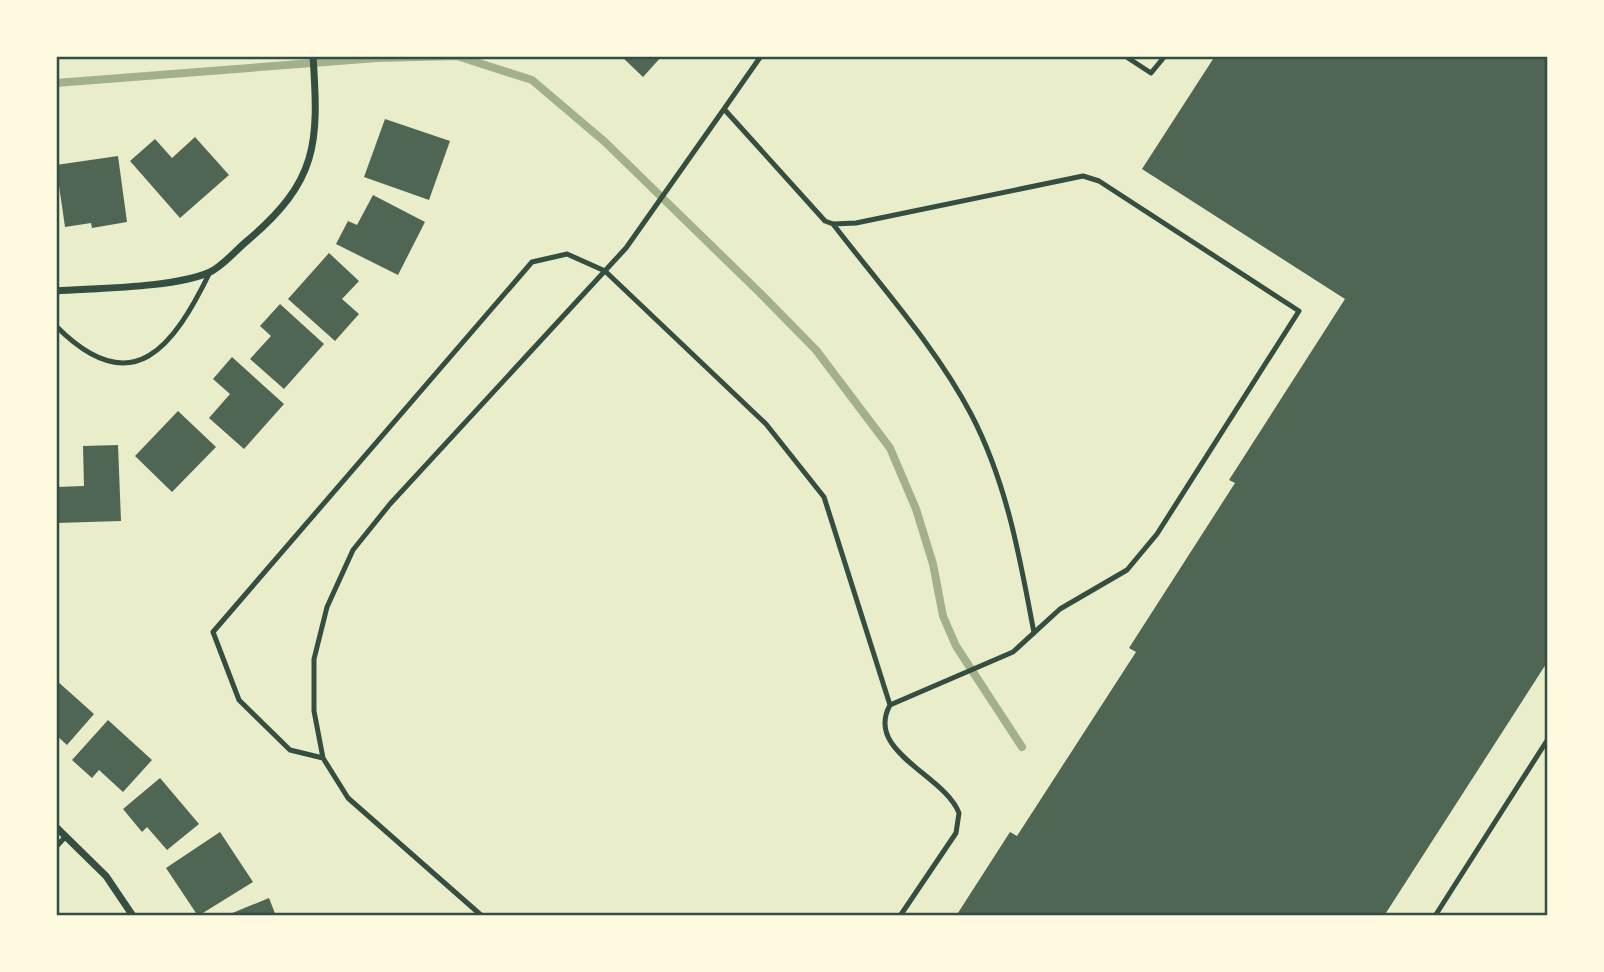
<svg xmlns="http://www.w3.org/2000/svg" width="1604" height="972" viewBox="0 0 1604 972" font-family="Karla,sans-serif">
<rect width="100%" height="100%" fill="#e9edc9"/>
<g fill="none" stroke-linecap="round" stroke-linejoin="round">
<path stroke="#a3b18a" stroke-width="8" d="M56,83l321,-25 80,-2 75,24 73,62 154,150 57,58 74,98 26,61 17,55 10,52 13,30 66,101"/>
</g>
<path fill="#4f6655" d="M621,56h41l-19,21z
M1215,56h333v605l-164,255h-428l54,-84 7,4 119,-184 -7,-4 106,-165 -6,-3 116,-181 -203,-130z
M385,119l65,22 -21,59 -65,-23z
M195,137l34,38 -49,43 -50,-57 25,-22 17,19z
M118,156l9,66 -35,6 -1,-5 -26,4 -9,-62z
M373,195l52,27 -27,53 -62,-31 12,-23 9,4z
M329,253l30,28 -17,18 17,15 -24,27 -47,-42z
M280,304l44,40 -40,45 -34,-30 21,-23 -11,-10z
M232,357l52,47 -40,45 -35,-31 21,-24 -17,-15z
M178,411l38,36 -44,45 -37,-36z
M118,445l3,76 -65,2v-36l28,-1 -1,-40z
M56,680l38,34 -27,31 -11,-10z
M108,720l44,40 -29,32 -24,-22 -7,8 -20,-18z
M160,778l39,46 -32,26 -20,-23 -5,5 -19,-23z
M220,832l33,50 -55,34 -32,-48z
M269,898l7,18h-51z"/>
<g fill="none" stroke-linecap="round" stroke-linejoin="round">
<path stroke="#344e41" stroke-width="5" d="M761,56l-37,53 101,112 8,3 23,-1 227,-47 16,5 200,130 -142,223 -30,36 -67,39 -47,43 -123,53c-26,47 55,70 69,108l-3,20 -56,83
M1125,56l26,17 14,-17
M833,224c46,60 103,123 138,190 36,69 49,144 63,219
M56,326c77,78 118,20 154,-54
M323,758l-33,-8 -51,-50 -26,-68 319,-370 35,-8 38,17 161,153 58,73 66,208
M56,847l10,-11
M482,916l-134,-118 -25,-40 -9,-47v-52l13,-52 26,-57 37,-46 236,-256 98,-139
M1435,916l113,-177"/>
<path stroke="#344e41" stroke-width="7" d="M56,291c40,-3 119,-3 154,-19 13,-6 26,-22 37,-31 71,-60 72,-97 66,-185
M56,827l50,49 27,40"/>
</g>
<rect width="1604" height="972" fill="none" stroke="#fefae0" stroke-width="116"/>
<rect x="58" y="58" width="1488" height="856" fill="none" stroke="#344e41" stroke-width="2.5"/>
</svg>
